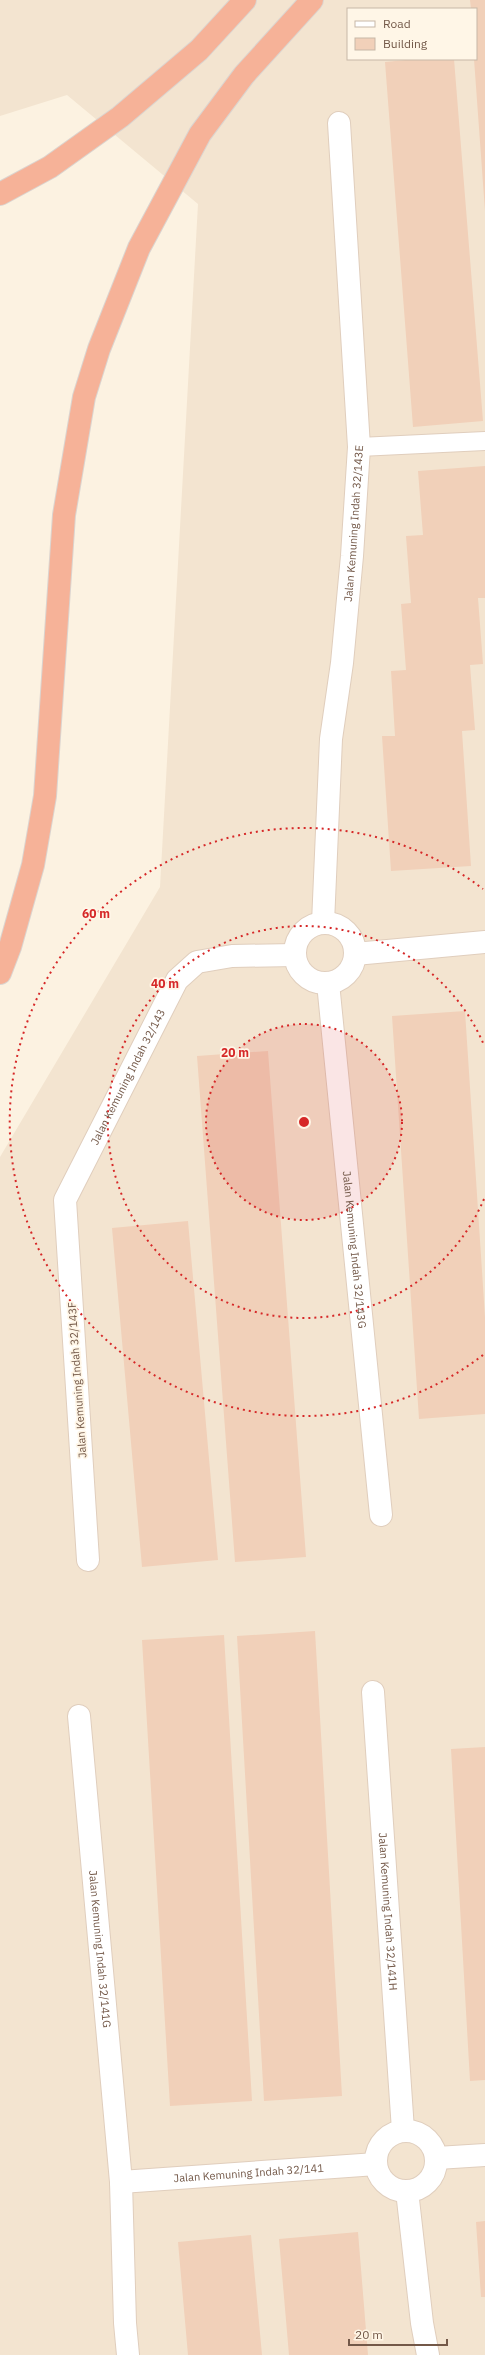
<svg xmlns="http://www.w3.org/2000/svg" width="485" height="2355" viewBox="0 0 485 2355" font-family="'IBM Plex Sans',sans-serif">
<rect width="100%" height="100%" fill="#fcf2e1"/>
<path fill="#f3e4d0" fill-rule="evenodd" d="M0,0h485v2355h-485v-1198l160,-270 38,-683 -131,-109 -67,21zM348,9h128v50h-128z"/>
<path fill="#f1d0b9" d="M470,0h15v211l-11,-152h2v-50h-5z
M416,59h38l29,362 -70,6 -28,-365z
M485,466v132h-7l5,66 -13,1 5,65 -13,1 9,135 -80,5 -9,-135h13l-4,-65 15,-1 -5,-66 10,-1 -5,-67 17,-1 -5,-64z
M465,1011l20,306v97l-66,5 -27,-403z
M268,1051l38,506 -71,5 -38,-506z
M188,1221l30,339 -76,7 -30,-339z
M315,1631l27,465 -78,5 -27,-465z
M224,1635l28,466 -82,5 -28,-466z
M485,1747v333l-15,1 -19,-332z
M485,2221v76h-4l-5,-75z
M358,2232l10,123h-79l-10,-116z
M251,2235l11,120h-74l-10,-113z"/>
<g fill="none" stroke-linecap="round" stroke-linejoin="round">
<defs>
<path id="service" d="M359,447l126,-6"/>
<g id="minor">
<path id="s1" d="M323,923l8,-184 11,-76 10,-107 7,-109 -20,-324"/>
<circle cx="325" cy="953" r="30"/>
<path d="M355,954l130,-12"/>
<path id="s2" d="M328,983l53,532"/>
<path id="s3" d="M88,1560l-23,-360 112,-220 20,-18 35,-6 63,-1"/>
<path id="s4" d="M373,1692l30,438"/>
<path id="s5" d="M79,1716l42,466 4,141 3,32"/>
<circle cx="406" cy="2161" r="30"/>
<path d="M437,2158l48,-3"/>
<path id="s6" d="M121,2182l255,-18"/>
<path d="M407,2191l15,132 6,32"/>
</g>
<path id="motorway" d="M0,194l50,-27 70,-50 79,-67 46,-50
M0,973l10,-26 23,-82 12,-69 19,-281 20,-118 15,-48 40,-101 61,-114 44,-59 68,-75"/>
</defs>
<use href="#service" stroke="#e0cebd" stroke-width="20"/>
<use href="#minor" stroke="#e0cebd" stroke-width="24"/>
<use href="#motorway" stroke="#dbd4cf" stroke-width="24"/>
<use href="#service" stroke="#fff" stroke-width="18"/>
<use href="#minor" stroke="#fff" stroke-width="22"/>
<use href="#motorway" stroke="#f6b298" stroke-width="22"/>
</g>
<circle cx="304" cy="1122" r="98" fill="#d62828" fill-opacity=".12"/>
<g fill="none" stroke="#d62828" stroke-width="2" stroke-dasharray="2 4">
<circle cx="304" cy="1122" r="98"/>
<path d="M484 1199A196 196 0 1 1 484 1045"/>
<path d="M483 1355A294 294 0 1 1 483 889"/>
</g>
<g text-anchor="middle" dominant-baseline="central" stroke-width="3.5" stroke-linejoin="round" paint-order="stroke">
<g font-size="11" fill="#735848" stroke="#fff6e7">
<text stroke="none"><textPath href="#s1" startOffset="401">Jalan Kemuning Indah 32/143E</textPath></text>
<text stroke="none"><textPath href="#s3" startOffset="499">Jalan Kemuning Indah 32/143</textPath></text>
<text stroke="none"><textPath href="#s2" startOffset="268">Jalan Kemuning Indah 32/143G</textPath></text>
<text transform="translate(77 1380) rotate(-94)">Jalan Kemuning Indah 32/143F</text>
<text stroke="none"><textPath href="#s4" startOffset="220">Jalan Kemuning Indah 32/141H</textPath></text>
<text stroke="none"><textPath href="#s5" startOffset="234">Jalan Kemuning Indah 32/141G</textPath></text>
<text stroke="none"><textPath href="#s6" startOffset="128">Jalan Kemuning Indah 32/141</textPath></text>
</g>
</g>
<circle cx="304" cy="1122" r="6" fill="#d62828" stroke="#fff6e7" stroke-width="2"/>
<g font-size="12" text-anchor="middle" font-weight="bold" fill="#d62828" stroke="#fff6e7" stroke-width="3.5" stroke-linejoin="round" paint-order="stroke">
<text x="96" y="918">60 m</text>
<text x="165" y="988">40 m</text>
<text x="235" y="1057">20 m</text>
</g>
<rect x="347" y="8" width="130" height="52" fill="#fff6e7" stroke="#c7b7a7"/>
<rect x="355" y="21" width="20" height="6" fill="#ffffff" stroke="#c7b7a7"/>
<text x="383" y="28" font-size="12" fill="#735848">Road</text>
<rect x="355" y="38" width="20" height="12" fill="#f1d0b9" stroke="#c7b7a7"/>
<text x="383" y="48" font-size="12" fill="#735848">Building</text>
<path d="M349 2339v6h98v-6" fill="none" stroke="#735848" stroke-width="2"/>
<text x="355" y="2339" font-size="12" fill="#735848" stroke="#fff6e7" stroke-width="3" paint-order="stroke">20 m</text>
</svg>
